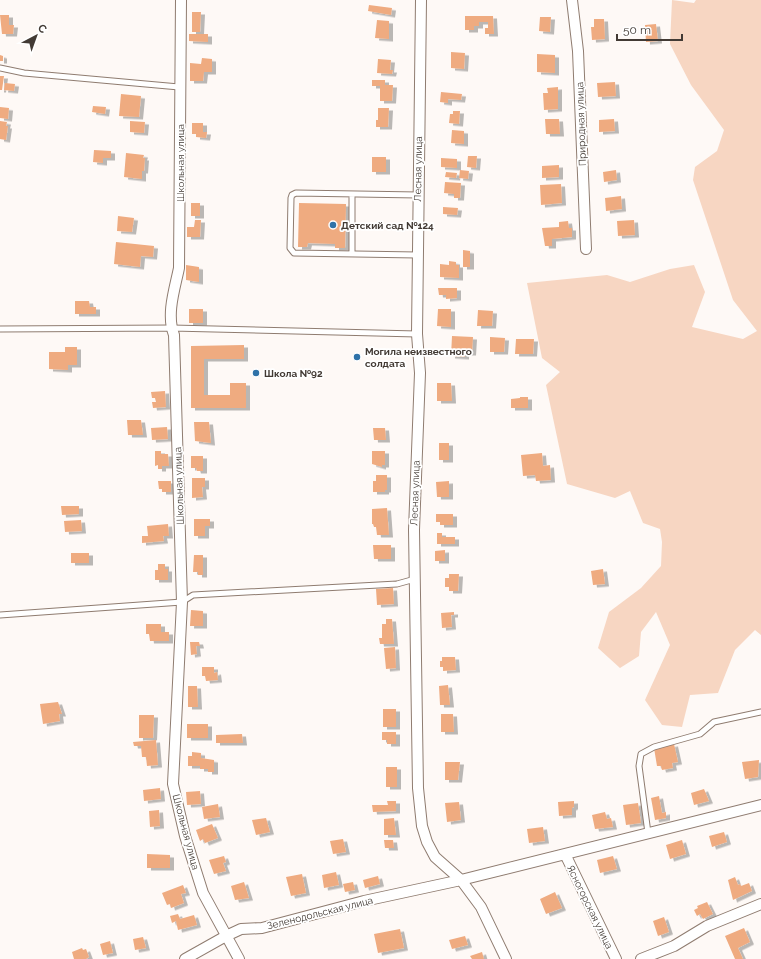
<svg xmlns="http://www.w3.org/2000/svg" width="761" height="959" viewBox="0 0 761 959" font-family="Raleway,sans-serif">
<defs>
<filter id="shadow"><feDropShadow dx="4" dy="2.5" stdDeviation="0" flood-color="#0004"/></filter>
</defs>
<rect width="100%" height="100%" fill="#fef9f6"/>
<path fill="#f7d6c2" d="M672,0l22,3 2,-3h65v635l-6,-5 -20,20 -17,43 -28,2 -8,32 -20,-2 -17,-25 25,-55 -14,-33 -15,20 -2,24 -19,12 -22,-20 11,-36 32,-24 20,-22 1,-24 -2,-13 -17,-6 -13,-32 -15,7 -48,-14 -21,-99 14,-13 -18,-14 -15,-75 80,-8 23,7 40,-13 24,-4 11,27 -13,35 51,12 14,-8 -24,-31 -40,-120 2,-13 22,-16 7,-21 -33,-45 -21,-41z"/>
<path fill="#efab80" filter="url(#shadow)" d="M369,5l23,3 -1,7 -23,-4z
M192,12h9l-1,20h-8z
M0,15h9v10h5l-1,9h-11z
M465,16h28l1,18h-9v-6h3v-6h-9v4h-5v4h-9z
M540,17h11l-1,15 -11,-1z
M594,19h10l1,20 -13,1 -1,-13h3z
M377,20l12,1v18l-14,-1z
M656,24l2,17 -12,1 -1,-17z
M189,34h19v8l-19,-1z
M451,52l14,1 -1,16 -13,-1z
M537,54l18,1v18l-18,-1z
M0,55l3,1v5h-3z
M202,58l10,1v13h-8l-1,9h-13v-18l11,1z
M378,59l13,1 -1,10h3l-1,4 -15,-1z
M0,76h4l-2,14h-2z
M372,80h13v5h8l-1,16h-12v-15h-8z
M615,82l1,14 -18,1 -1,-14z
M5,83l10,1 -1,7 -10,-1z
M558,87v22l-14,1 -1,-17h5l-1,-5z
M441,92l21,2 -1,6 -13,-1v4l-8,-1z
M121,94l20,2 -2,21 -20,-1z
M93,106l13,1 -1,7 -13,-2z
M0,107l9,1 -1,11 -8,-1z
M378,108h11l-1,19h-12v-7h2z
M453,111h7l-1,13 -10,-1 1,-9h3z
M545,119h14l1,15h-14z
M614,119l1,12 -16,1v-12z
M0,121l7,1 -1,4h2l-2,14 -6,-1z
M130,121l15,1 -1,11 -14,-1z
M192,123h11v9h4l-1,6 -10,-1v-3h-4z
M452,130l12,1v13l-13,-1z
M94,150l17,1v7h-8v5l-10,-1z
M126,153l18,2 -1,3h2l-1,13h-2v8l-18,-2z
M468,156h9l-1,12 -9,-1z
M372,157h14v15h-14z
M441,158l16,1v9l-16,-1z
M559,165v12l-17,1v-12z
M460,170l9,1 -1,8 -9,-1z
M616,170l1,10 -13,2 -1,-10z
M446,172l11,1 -1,5 -11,-1z
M445,182l16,1 -1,15h-6v-4l-10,-1z
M561,184l1,19 -21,2 -1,-20z
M621,196l1,13 -16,2 -1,-13z
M191,203h9v13h-9z
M299,203l47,1 -1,44h-10v-4l-27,-1 -1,4h-9z
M443,207l15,1 -1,7 -14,-1z
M118,216l16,2 -2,14 -15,-1z
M195,220h6l-1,17h-13v-10h7z
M634,220l1,15 -17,1 -1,-15z
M568,221l1,7h3v9l-20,2v7h-7l-3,-18 17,-1v-5z
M116,242l38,4 -1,11 -12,-1 -1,11 -26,-3z
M463,250l7,1v16h-7z
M449,261l7,1v3h3v13l-19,-1v-13l9,1z
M186,265l13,2v15l-13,-2z
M438,288h19v10l-11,1v-4h-7z
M75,301h14l1,6h6v7h-21z
M189,309h14v14h-14z
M438,309h13v18l-14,-1z
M478,310l15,1 -1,15h-15z
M452,336l21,1 -1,16h-7v4l-14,-1z
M490,337l15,1 -1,14h-14z
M516,339h18l-1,15h-18z
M244,345v14h-40v36h26v-12h16v25h-55v-62z
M65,347h12v18h-9v5l-19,-1v-17h16z
M437,383h14l1,18h-15z
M165,391l1,16 -13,1 -1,-6h4l-1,-4h-3l-1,-6z
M520,397h8v11h-17v-9l9,-1z
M127,420h14l2,15h-15z
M194,422h15l2,21 -16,-2z
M167,427l1,12 -16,1 -1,-12z
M373,428h12l1,12h-12z
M439,443h10v17h-10z
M155,451h6v3h7l1,12h-7v3h-4v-4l-3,1z
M372,451h13v14h-3v2l-10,-3z
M542,453l1,13 7,-1 1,15 -15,1 -1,-6 -12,1 -2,-21z
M191,456h12v15h-6l-1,-3h-5z
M376,475h11v15h-2v2h-12v-11h3z
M192,478h13v9h-3l1,10 -11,1z
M158,481h13v11h-9v-3h-3z
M449,481v16h-12l-1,-15z
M61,506h18v8l-17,1z
M387,508l2,27h-12l-1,-8h-2l-1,-3h-1v-15z
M436,514h17v11h-13v-3h-4z
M194,519h16v7h-5v10h-11z
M81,520l1,11 -17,1 -1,-11z
M168,524l1,12h-6l1,5 -22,2v-7h6l-1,-10z
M437,533h5v4h13v7h-18z
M373,545h18v14h-17z
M445,550v11h-10v-10z
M71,553h18v10h-18z
M194,555h9v20h-5v-3h-5z
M158,564h7v5h3v11h-13v-10h3z
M603,569l2,15 -12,1 -2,-14z
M449,574h10l-1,17h-9v-4h-4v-9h4z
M393,588l1,16 -17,1 -1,-16z
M191,610l12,1v15h-13z
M454,612v3h-3l1,12 -10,1 -1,-15z
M386,619h6l2,25h-14l-1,-6h3v-14h4z
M146,624h15v8h8v9h-19l-1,-7h-3z
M190,642h9l1,4h-4l1,8 -6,1z
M395,647l1,21 -10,1 -2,-21z
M442,657h13l1,13 -13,1v-4h-3v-6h2z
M202,667h12v6l3,-1 1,8 -12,1 -1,-5h-3z
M448,685l2,20h-10l-1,-19z
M188,686h9l1,21h-10z
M58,702l4,12h-3l1,7 -17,3 -3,-20z
M383,709h13v18h-13z
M441,714h12l1,18h-13z
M139,715h15l-1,23h-14z
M187,724h21v14h-21z
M382,732h14v12h-9v-4h-5z
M242,734l1,9h-27v-8z
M156,740l2,25 -11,1 -1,-9h-4l-1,-11h-7l-1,-4z
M674,744l4,18 -6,1 1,5 -11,2 -1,-4h-4l-3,-18z
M192,752l9,1v5l13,2v12h-6v-3h-8v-3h-12v-10h4z
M759,760l-1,17 -13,2 -3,-17z
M445,762h15l-2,18h-13z
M386,767h11v20h-11z
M160,788l1,11 -17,2 -1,-11z
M704,789l5,12 -15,4 -3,-12z
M200,791l1,13 -14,1 -1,-13z
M659,796l3,17 4,-1v6l-11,2 -4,-22z
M387,801h9v10l-23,1 -1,-7h16z
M574,801v6l-2,1v7l-13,1 -1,-14z
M459,802l2,18 -14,2 -2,-19z
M638,803l3,20 -15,2 -3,-20z
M218,804l2,13 -16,2 -2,-12z
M159,810l1,16 -10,1 -1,-16z
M605,812l2,7 4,-1 2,9 -18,2 -3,-14z
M266,818l4,14 -14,3 -4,-15z
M394,818l2,17h-12v-16z
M212,824l6,14 -13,5 -2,-4 -3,2 -4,-11z
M543,827l2,14 -16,2 -2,-14z
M724,832l3,10 -15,5 -3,-11z
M343,839l3,13 -13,2 -3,-13z
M384,840h9l1,8h-9z
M682,840l4,14 -16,5 -4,-14z
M147,854l23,1v13h-23z
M224,856l2,6 -3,1 3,8 -12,3 -5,-14z
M613,856l4,13 -17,4 -3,-13z
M336,872l3,13 -15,3 -2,-13z
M302,874l4,19 -15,3 -5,-19z
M378,876l2,8 -15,4 -2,-8z
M735,877l3,8 2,-1 1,2 8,-3 3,8 -19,9 -5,-20z
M244,882l5,16 -14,2 -4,-14z
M353,882l2,8 -10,2 -2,-8z
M183,885l3,8 -5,1 3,9 -13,5 -1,-4 -3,1 -5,-12z
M555,892l7,16 -16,6 -6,-15z
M707,902l6,12 -10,5 -3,-5 -3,2 -3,-6 4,-2 -1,-2z
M178,914l2,5 14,-4 3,10 -19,5 -2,-9 -4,2 -2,-7z
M664,917l5,15 -11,4 -5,-15z
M744,928l6,14 -12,6 5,11h-8l-10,-23z
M400,929l4,19 -26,5 -4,-19z
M465,936l3,9 -16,4 -3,-9z
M143,937l3,11 -11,2 -2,-11z
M110,941l3,12 -10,2 -3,-11z
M82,948l1,2 3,-1 3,8 -3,2h-12l-2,-7z
M482,952l2,7h-12l-2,-3z"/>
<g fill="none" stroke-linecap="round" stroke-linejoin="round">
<defs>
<path id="service" d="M0,68l24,5 155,14
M352,254v-60
M417,255l-123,-2 -4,-5 1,-50 1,-3 4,-2 122,2
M0,329l172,-1 245,6
M0,615l182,-13 11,-7 204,-11 18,-5
M648,833l-9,-67 2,-12 13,-7 46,-13 14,-12 47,-10"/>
<path id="minor" d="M181,0l-2,268c-4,20 -13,46 -5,67l8,267 -9,182 12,52 18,57 36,66
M421,0l-4,334 3,39 -6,157 4,258 4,38 5,16 8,15 26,23 20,27 25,52
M572,0l6,51 8,198
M565,854l51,105
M185,959l41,-23 15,-7 21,-1 102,-27 97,-21 300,-75
M641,959l33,-13 33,-20 54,-22"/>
</defs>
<use href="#service" stroke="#8f7c70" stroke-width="7"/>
<use href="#minor" stroke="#8f7c70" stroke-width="12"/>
<use href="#service" stroke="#fff" stroke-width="5"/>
<use href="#minor" stroke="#fff" stroke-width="10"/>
</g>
<g fill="#2f72a8" stroke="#fff" stroke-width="1.5">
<circle cx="333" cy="225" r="4"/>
<circle cx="357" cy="357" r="4"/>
<circle cx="256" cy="373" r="4"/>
</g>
<g text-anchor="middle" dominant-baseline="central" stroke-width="3.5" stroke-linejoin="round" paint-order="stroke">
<g font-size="10" fill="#423a34" stroke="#fff">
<text transform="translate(581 124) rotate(-92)">Природная улица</text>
<text transform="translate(180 163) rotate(-90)">Школьная улица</text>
<text transform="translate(418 169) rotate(-89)">Лесная улица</text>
<text transform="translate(179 486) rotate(-92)">Школьная улица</text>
<text transform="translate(415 493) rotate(-88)">Лесная улица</text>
<text transform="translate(186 832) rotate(75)">Школьная улица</text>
<text transform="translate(590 907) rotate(64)">Ясногорская улица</text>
<text transform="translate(320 913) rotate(-14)">Зеленодольская улица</text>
</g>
<g font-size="10" font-weight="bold" fill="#423a34" stroke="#fff" text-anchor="start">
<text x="341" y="225">Детский сад №124</text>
<text x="365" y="351">Могила неизвестного<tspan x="365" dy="12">солдата</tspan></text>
<text x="264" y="373">Школа №92</text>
</g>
</g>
<g transform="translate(36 36) rotate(41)" stroke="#ffffff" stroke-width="3" paint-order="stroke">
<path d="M0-3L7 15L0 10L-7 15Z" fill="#423a34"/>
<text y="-6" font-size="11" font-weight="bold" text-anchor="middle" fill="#423a34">С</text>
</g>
<path d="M617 34v6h65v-6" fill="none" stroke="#423a34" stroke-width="2"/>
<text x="623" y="34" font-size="12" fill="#423a34" stroke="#ffffff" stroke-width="3" paint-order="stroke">50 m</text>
</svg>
